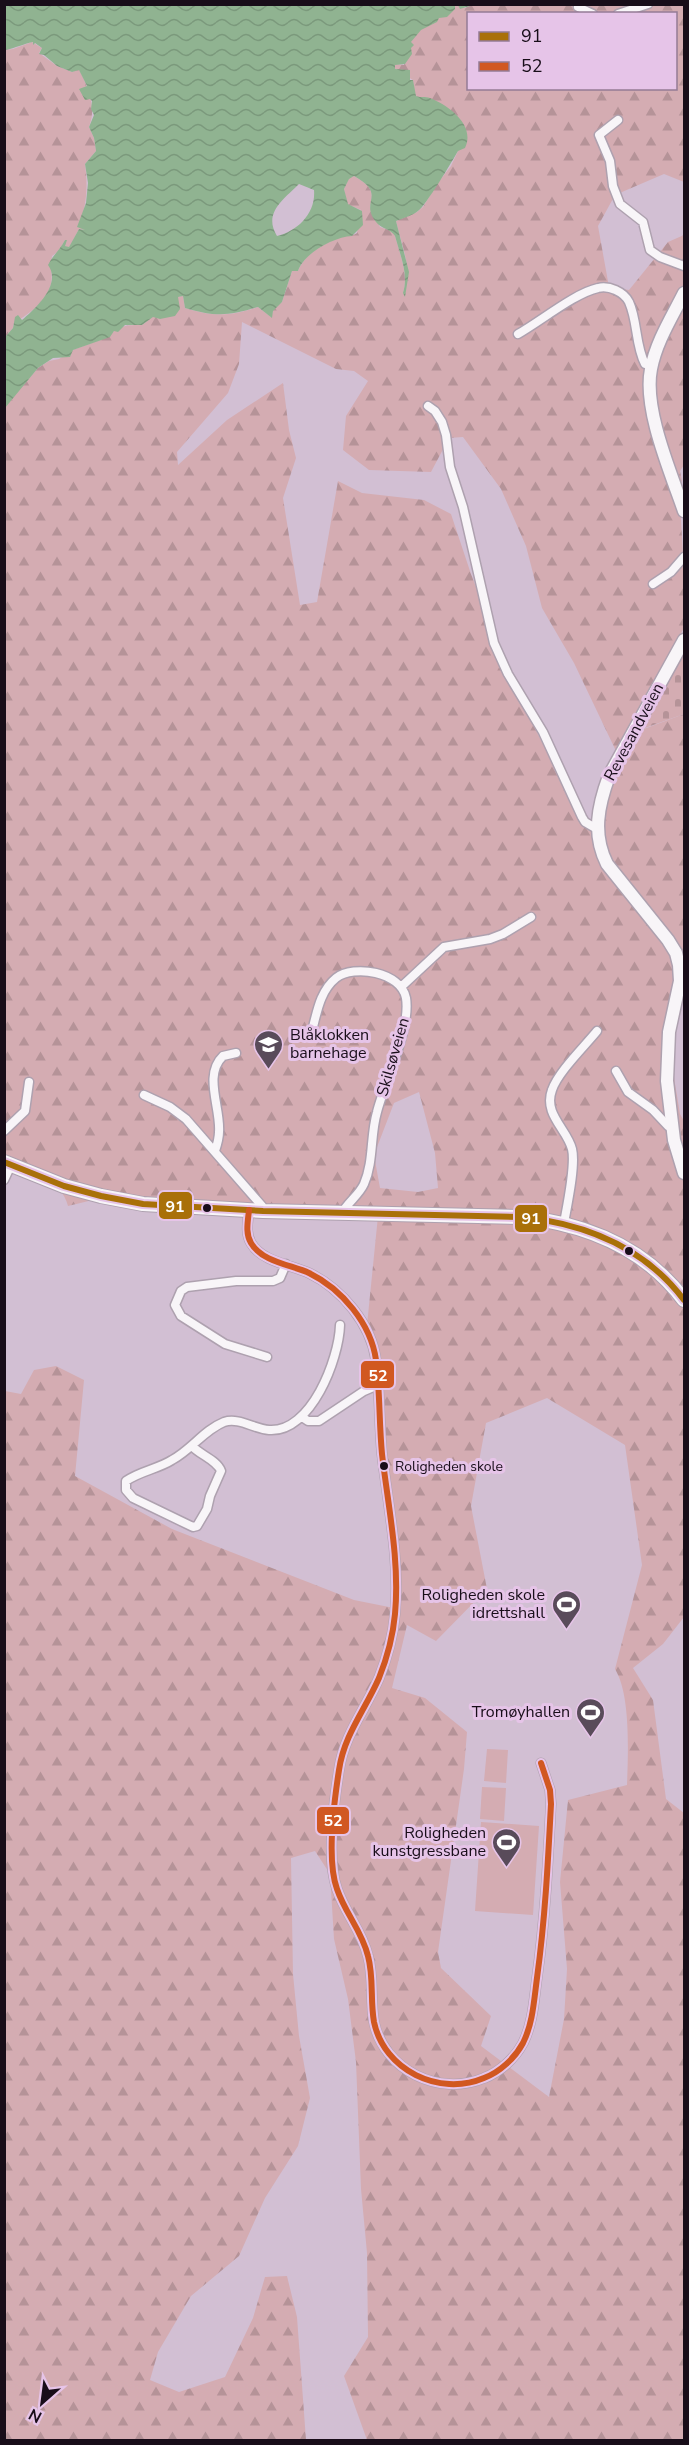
<svg xmlns="http://www.w3.org/2000/svg" width="689" height="2445" viewBox="0 0 689 2445" font-family="'Nunito Sans',sans-serif">
<defs>
<pattern id="forest-firs" width="22" height="20" patternUnits="userSpaceOnUse" patternTransform="scale(1.5)"><rect width="22" height="20" fill="#d4acb2"/><path d="M5 1l3.5 6h-7zM16 11l3.5 6h-7z" fill="#b59398"/></pattern>
<pattern id="cemetery-stones" width="16" height="16" patternUnits="userSpaceOnUse" patternTransform="scale(1.5)"><rect width="16" height="16" fill="#d4acb2"/><path d="M2 7V4a2 2 0 0 1 4 0v3zM10 15v-3a2 2 0 0 1 4 0v3z" fill="#b59398"/></pattern>
<pattern id="water-waves" width="16" height="10" patternUnits="userSpaceOnUse" patternTransform="scale(1.5)"><rect width="16" height="10" fill="#90b391"/><path d="M0 5q4-4 8 0t8 0" fill="none" stroke="#7b997c"/></pattern>
</defs>
<rect width="100%" height="100%" fill="#d2bfd3"/>
<path fill="url(#forest-firs)" fill-rule="evenodd" d="M473,4l211,1v177l-20,-8 -49,21 -17,31 11,61 20,3 39,-48 16,-7v230l-4,6 2,10 -3,4 5,87v56l-22,39 -29,66 51,-19v274l-14,65 10,61 4,7v496l-21,27 -30,24 20,32 13,99 18,14v627h-317l-23,-64 24,-39 -1,-84 -6,-64 -5,-127 -8,-63 -14,-60 -4,-65 -15,-23 -24,7 2,116 6,62 11,62 -12,48 -33,52 -26,58 -48,40 -33,56 -8,28 29,12 46,-15 28,-59 12,-41 22,-1 10,41 9,123h-301v-1049l16,3 13,-24 22,-4 28,14 -9,96 97,53 182,71 45,9 -21,-228 -11,-56 11,-109 -277,-18 -33,8c-6,-27 -41,-37 -63,-47l-1,-751 34,-40 11,-7 10,-2 14,-9 37,-14c6,-11 19,-11 32,-11l36,-28 5,-1 2,12c28,9 46,8 73,-1l13,10 3,-9 8,-6 10,-31h6c6,-17 28,-29 45,-35 6,-2 8,1 14,-3l4,-23 -14,-6 -3,-15 5,-11 5,-2c15,9 21,13 16,31l10,20 12,4 3,5c5,19 14,38 8,57 11,-22 -2,-49 -7,-72l21,-9 6,-5 14,-23 14,-18 7,-15 -44,-58 -1,-13 -18,-11v-5l9,1c3,-8 5,-15 7,-23 6,-15 31,-26 44,-36l3,-1 7,3zM468,14h208v74h-208zM242,322l94,47 18,2 14,10 -22,35 -3,34 26,20 62,2 18,-34 14,-1 38,52 25,57 16,62 32,55 42,88 -27,76 -19,-24 -26,-57 -29,-56 -44,-116 -20,-60 -27,-14 -62,-7 -24,-12 -21,121 -17,3 -17,-107 13,-40 -7,-28 -6,-47 -56,37 -49,45 -1,-13 51,-59 11,-29zM419,1092l16,61 3,35 -20,4 -38,-4 -6,-33 20,-52zM547,1398l78,47 17,120 -27,104c16,26 13,86 12,116l-59,15 -8,82 7,87 -3,50 -15,78 -68,-51 10,-30 -50,-48 -3,-16 26,-183 3,-37 -42,-34 -33,-10 15,-63 29,16 51,-52 -16,-83 15,-83z
M32,42l10,6 -3,5 18,13 15,6 7,-3c9,19 18,38 10,58l5,11 2,13 -11,13c3,23 2,42 -7,63l7,1v2l-6,-1 -10,19 -4,-2v-6l-6,11 -7,5c-2,11 2,24 -3,34 -7,15 -22,25 -35,33l-1,5 -8,9v-287l8,-1z"/>
<path fill="url(#cemetery-stones)" d="M684,645v69l-53,19z"/>
<path fill="#d4acb2" d="M487,1749l21,1 -2,33 -22,-2z
M482,1787l24,1 -2,33 -24,-2z
M481,1822l58,4 -6,89 -58,-4z"/>
<path fill="url(#water-waves)" fill-rule="evenodd" d="M5,4l468,1 -13,4 -2,-4 -3,1v3l-8,8 -8,1 -2,4 -16,8 -10,12 3,3 -3,3 1,6 -7,10 -10,1v4l15,1v10h3l3,16c5,2 9,0 14,2 18,7 46,27 35,50l-7,3c-5,9 -33,56 -40,60 -6,5 -15,7 -22,10l13,51 -4,25 -2,-4c6,-19 -3,-38 -8,-57 -5,-8 -14,-7 -19,-14 -17,-21 12,-27 -22,-46l-5,3 -5,10 4,15 14,7 1,14 -11,11c-18,1 -48,17 -54,35h-6l-10,31 -9,9 -1,7 -14,-11c-29,9 -43,10 -73,1l-2,-12 -5,1 2,12 -5,7 -15,3 -7,-2 -11,8h-17l-7,7 -4,-1 -4,6 -37,13 -3,7 -17,1 -15,10 -33,40v-71l8,-9 2,-11 3,-2 4,5c14,-12 40,-36 26,-55 5,-10 12,-15 17,-25h2l-2,6 4,1 10,-18 6,1 -8,-3 9,-24 2,-20 -3,-19 11,-13 -2,-13 -5,-11 5,-12 -3,-6 1,-8 -2,-2 -5,1 -6,-11 8,-3 -8,-16 -7,2 -15,-6 -13,-11 -5,-1 3,-6 -7,-5 -2,2v-3c-10,2 -17,6 -28,8zM299,184l15,6c2,23 -16,41 -37,46 -14,-23 6,-36 22,-52z"/>
<g fill="none" stroke-linecap="round" stroke-linejoin="round">
<defs>
<path id="street" d="M578,7l15,7
M618,14l30,-10
M618,120l-19,15 11,26 3,25 7,18 23,18 7,28 10,7 24,9
M518,334c23,-13 57,-41 80,-46 11,-3 26,4 31,14 9,20 6,43 16,62l7,2
M428,406l7,5 7,11 4,13 4,32 13,40 31,136 14,31 35,58 39,85 3,5 12,7
M653,584l18,-12 13,-15
M401,987l43,-40 46,-8 13,-5 28,-17
M312,1031c5,-19 8,-40 24,-53 18,-14 65,-6 70,20 5,30 -21,83 -29,114 -7,24 -3,49 -13,72 -5,11 -16,18 -22,29
M616,1071l12,21 25,18 15,16 4,1
M144,1095l26,12 16,12 76,87 1,5
M4,1131l21,-20 4,-29
M215,1151c2,-6 4,-13 4,-19 2,-24 -16,-57 4,-76l13,-3
M4,1180l7,-15
M249,1210c-1,11 -4,23 2,33 11,19 41,22 58,30 33,16 62,51 67,87 4,31 3,63 6,94 6,52 18,107 13,160 -2,22 -8,44 -16,64 -14,32 -35,57 -40,92 -5,32 -13,89 -2,119 8,24 25,42 31,67 6,22 2,44 6,66 10,48 65,75 110,56 16,-6 31,-20 39,-35 10,-20 11,-43 14,-65 8,-58 11,-116 14,-174l-1,-14 -9,-27
M564,1223c3,-17 12,-58 8,-74 -5,-20 -29,-35 -20,-59 6,-18 32,-43 45,-59
M267,1357l-42,-13 -44,-28 -6,-11 6,-14 6,-4 49,-6h37l7,-3 6,-14
M302,1417l6,4h11l45,-30 14,-6
M192,1446c8,9 25,14 29,25l-11,25 -3,13 -10,17 -4,1 -60,-29 -7,-8v-9c14,-10 32,-12 46,-21 19,-10 32,-30 52,-38 15,-5 30,7 45,8 42,3 70,-71 71,-105"/>
<path id="secondary" d="M684,293c-12,24 -28,49 -33,76 -8,40 20,104 33,142
M684,640l-75,136c-11,30 -17,58 -2,88l61,76 8,13 3,12 1,16 -11,51 -2,49 7,59 10,33"/>
<path id="primary" d="M4,1162l60,24 37,10 42,8 120,7 259,6c64,7 123,31 162,83"/>
</defs>
<use href="#street" stroke="#aea1af" stroke-width="11"/>
<use href="#secondary" stroke="#aea1af" stroke-width="15"/>
<use href="#primary" stroke="#aea1af" stroke-width="16"/>
<use href="#street" stroke="#f8f5f8" stroke-width="8"/>
<use href="#secondary" stroke="#f8f5f8" stroke-width="12"/>
<use href="#primary" stroke="#f8f5f8" stroke-width="14"/>
<defs>
<path id="bus-1" d="M4,1162l60,24 37,10 42,8 120,7 259,6c64,7 123,31 162,83"/>
<path id="bus-2" d="M249,1210c-1,11 -4,23 2,33 11,19 41,22 58,30 33,16 62,51 67,87 4,31 3,63 6,94 6,52 18,107 13,160 -2,22 -8,44 -16,64 -14,32 -35,57 -40,92 -5,32 -13,89 -2,119 8,24 25,42 31,67 6,22 2,44 6,66 10,48 65,75 110,56 16,-6 31,-20 39,-35 10,-20 11,-43 14,-65 8,-58 11,-116 14,-174l-1,-14 -9,-27"/>
</defs>
<use href="#bus-1" stroke="#e6c4e8" stroke-width="10"/>
<use href="#bus-2" stroke="#e6c4e8" stroke-width="10"/>
<use href="#bus-1" stroke="#a97009" stroke-width="6"/>
<use href="#bus-2" stroke="#d15821" stroke-width="6"/>
</g>
<defs>
<symbol id="school-pin" viewBox="-11 -11 22 30"><path d="M0 17L-7.5 6A9.5 9.5 0 1 1 7.5 6Z" fill="#594b5a" stroke="#e6c4e8"/><path d="M0-5L7-2L0 1L-7-2ZM-4 1L0 2.5L4 1V4Q0 6-4 4Z" fill="#fff"/></symbol>
<symbol id="stadium-pin" viewBox="-11 -11 22 30"><path d="M0 17L-7.5 6A9.5 9.5 0 1 1 7.5 6Z" fill="#594b5a" stroke="#e6c4e8"/><path d="M0-5a6.5 5 0 1 0 0 10a6.5 5 0 1 0 0-10ZM-3.5-1.8h7v3.6h-7Z" fill="#fff"/></symbol>
</defs>
<g fill-rule="evenodd">
<use href="#school-pin" x="252" y="1028" width="33" height="45"/>
<use href="#stadium-pin" x="550" y="1588" width="33" height="45"/>
<use href="#stadium-pin" x="574" y="1696" width="33" height="45"/>
<use href="#stadium-pin" x="490" y="1826" width="33" height="45"/>
</g>
<g fill="#180d19" stroke="#e6c4e8" stroke-width="2">
<circle cx="207" cy="1208" r="5"/>
<circle cx="629" cy="1251" r="5"/>
<circle cx="384" cy="1466" r="5"/>
</g>
<g text-anchor="middle" dominant-baseline="central" stroke-width="6" stroke-linejoin="round" paint-order="stroke">
<g font-size="14" fill="#180d19" stroke="#e6c4e8" text-anchor="start">
<text x="395" y="1466">Roligheden skole</text>
</g>
<g font-size="16" fill="#180d19" stroke="#e6c4e8">
<text transform="translate(634 732) rotate(-62)">Revesandveien</text>
<text transform="translate(393 1057) rotate(-74)">Skilsøveien</text>
</g>
<g font-size="16" fill="#180d19" stroke="#e6c4e8" text-anchor="end">
<text x="290" y="1035" text-anchor="start">Blåklokken<tspan x="290" dy="18">barnehage</tspan></text>
<text x="545" y="1595">Roligheden skole<tspan x="545" dy="18">idrettshall</tspan></text>
<text x="570" y="1712">Tromøyhallen</text>
<text x="486" y="1833">Roligheden<tspan x="486" dy="18">kunstgressbane</tspan></text>
</g>
</g>
<g stroke="#e6c4e8" stroke-width="2">
<rect x="158" y="1191" width="35" height="29" rx="6" fill="#a97009"/>
<rect x="514" y="1204" width="34" height="29" rx="6" fill="#a97009"/>
<rect x="360" y="1360" width="35" height="29" rx="6" fill="#d15821"/>
<rect x="316" y="1806" width="34" height="29" rx="6" fill="#d15821"/>
</g>
<g font-size="16" text-anchor="middle" font-weight="bold" fill="#fff">
<text x="175" y="1212">91</text>
<text x="531" y="1224">91</text>
<text x="378" y="1381">52</text>
<text x="333" y="1826">52</text>
</g>
<rect width="689" height="2445" fill="none" stroke="#180d19" stroke-width="12"/>
<rect x="467" y="12" width="210" height="78" fill="#e6c4e8" stroke="#947b95" stroke-width="1.5"/>
<rect x="479" y="32" width="30" height="9" fill="#a97009" stroke="#947b95" stroke-width="1.5"/>
<text x="521" y="42" font-size="18" fill="#180d19">91</text>
<rect x="479" y="62" width="30" height="9" fill="#d15821" stroke="#947b95" stroke-width="1.5"/>
<text x="521" y="72" font-size="18" fill="#180d19">52</text>
<g transform="translate(42 2403) rotate(208)" stroke="#e6c4e8" stroke-width="4.5" paint-order="stroke">
<path d="M0-4.5L10 22L0 15L-10 22Z" fill="#180d19"/>
<text y="-9" font-size="16" font-weight="bold" text-anchor="middle" fill="#180d19">N</text>
</g>
</svg>
